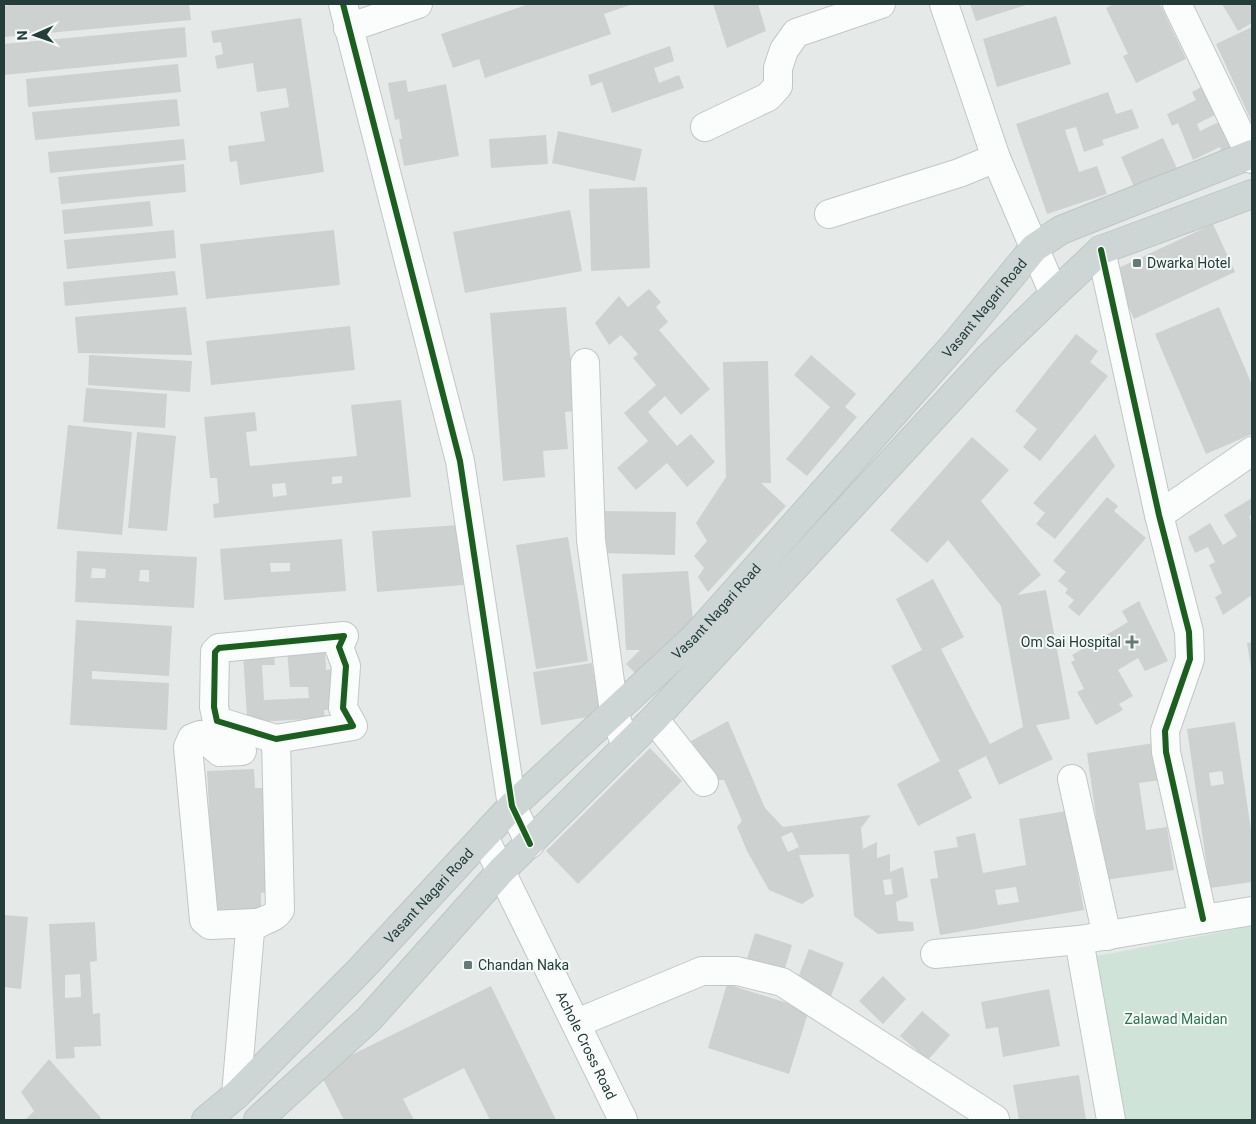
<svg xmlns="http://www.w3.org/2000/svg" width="1256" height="1124" viewBox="0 0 1256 1124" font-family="Roboto,sans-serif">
<rect width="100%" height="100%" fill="#e5eae9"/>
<path fill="#cfe3d8" d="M1252,926v194h-134l-31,-162z"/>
<path fill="#cdd1d0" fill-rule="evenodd" d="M15,4h174l2,16 -187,17v-31z
M529,4h104l-29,10 7,20 -126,44 -6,-19 -26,9 -12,-34z
M713,4h45l8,27 -39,17z
M970,4h59l-53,17z
M1114,4h46l26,55 -50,24 -13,-27 5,-2 -22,-46z
M1222,4h30v19l-14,8z
M1056,16l15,48 -74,23 -14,-48z
M301,18l23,154 -84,13 -3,-24 -7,1 -2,-16 37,-5 -5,-29 29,-5 -3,-19 -29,4 -4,-29 -36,6 -2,-13 8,-2 -2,-12 -8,1 -2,-12z
M185,27l2,30 -183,18v-31z
M1252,27v95l-36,-78z
M670,46l4,15 -20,7 5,15 20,-8 5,13 -72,25 -10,-31 -11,4 -3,-11z
M178,64l3,28 -153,15 -2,-28z
M406,80l2,12 38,-8 13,72 -55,10 -5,-27h3l-3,-20 -4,1 -7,-37z
M1205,85l14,28 -22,11 3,7 23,-11 12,26 -13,7 -2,-6 -27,13 -15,-37 -6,3 -5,-12 29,-14 -4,-8z
M1108,92l8,22 16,-5 7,19 -37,12 2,5 -20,7 -8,-25 -11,3 14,42 18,-6 10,28 -60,20 -31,-90z
M177,99l3,27 -145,14 -3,-28z
M558,131l84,18 -7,32 -83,-18z
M546,135l2,29 -57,4 -2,-29z
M1163,138l18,39 -43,19 -17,-39z
M184,139l2,21 -136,13 -2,-21z
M184,164l2,28 -125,12 -3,-27z
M647,187l3,81 -59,3 -2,-82z
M150,201l3,25 -89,8 -2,-24z
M570,210l12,61 -117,22 -12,-61z
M1213,224l22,48 -101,47 -22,-48z
M174,230l2,28 -109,11 -3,-29z
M334,230l6,55 -134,14 -6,-55z
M175,271l3,24 -113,11 -2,-24z
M649,289l12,13 -5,5 12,15 -9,8 51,59 -29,26 -16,-19 -17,16 29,34 14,-12 24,28 -28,25 -20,-24 -31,27 -19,-22 31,-27 -24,-28 32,-28 -23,-27 5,-4 -17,-19 -12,10 -14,-22 24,-27 9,11z
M186,307l6,48 -114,-2 -3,-36z
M566,307l9,104 -10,1 3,37 -25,2 2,26 -42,4 -13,-168z
M1219,307l33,78v49l-46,20 -51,-120z
M350,326l5,44 -144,15 -5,-44z
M1076,334l22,17 -8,11 18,14 -68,85 -17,-14 14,-18 -22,-18z
M89,355l103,6 -2,31 -102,-7z
M811,355l45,39 -11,13 12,10 -50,59 -21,-17 44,-52 -36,-32z
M768,361l3,122h-10l25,23 -78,86 -10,-15 6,-9 -10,-12 13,-15 -11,-18 30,-46 -3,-115z
M86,388l81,6 -2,34 -82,-6z
M401,400l10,97 -197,21 -1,-14 6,-1 -2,-25h-7l-6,-61 51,-5 2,19 -11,1 4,34 107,-10 -6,-51zM342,476v7l-10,1v-7zM285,483l2,12 -14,2 -1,-13z
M68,425l64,7 -10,103 -65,-6z
M137,432l39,4 -9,95 -39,-3z
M1095,434l20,32 -60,73 -19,-15 9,-11 -12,-10z
M972,437l37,33 -28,31 60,74 -24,20 29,-5 24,129 -34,6 17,34 -54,26 -13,-29 -28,14 14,28 -54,28 -21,-42 43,-23 -49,-95 31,-16 -26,-51 37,-20 31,58 -23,12 49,95 33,-17 -22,-121 -53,-66 -21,23 -37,-33z
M1107,497l11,9 -4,5 32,27 -67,78 -11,-9 6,-7 -9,-7 3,-4 -10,-8 8,-9 -13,-11z
M1252,498v16l-3,2 3,8v71l-29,20 -8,-18 7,-4 -13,-28 6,-3 -7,-15 -13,6 -7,-16 22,-14 13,22 14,-9 -13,-21z
M601,511l75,1 -1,43 -75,-2z
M459,525l4,60 -86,7 -5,-61z
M568,537l20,124 -52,8 -20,-124z
M342,539l4,52 -122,9 -4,-51zM270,563h20v8l-19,1z
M77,551l120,6 -3,51 -119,-6zM92,568l14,1 -1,9h-14zM140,570h9v12l-10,-1z
M688,571l5,49 -51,60 -16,-16 14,-14h-14l-4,-76z
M1139,601l29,60 -23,10 -7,-13 -20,12 15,26 -14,8 4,6 -27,15 -19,-33 7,-3 -13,-27 4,-2 -3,-5 56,-33 -6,-11z
M76,620l96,6 -3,50 -77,-5v8l77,4 -2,47 -97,-5z
M1252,642v26h-1l-4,-25z
M325,649l1,21 6,-1 2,41h-10l1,8 -68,4v-5h-10l-4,-63 31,-1 1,12h-13l2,35 45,-2 -1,-11h-18l-3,-37z
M592,663l8,52 -59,10 -8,-53z
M728,721l37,87 18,19 88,-12 -10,13 2,21 14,-7v16l13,-4v18l13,-5 5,30 -12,5 2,19 15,1 1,9 -36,3 -24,-18 -5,-62 -50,1 15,41 -12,8 -33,-14 -22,-39 -10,-24 5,-6 -18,-41h-8l-5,-11 -20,-28zM792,832l7,15 -11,5 -7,-15zM891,879l2,15 -8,1 -2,-15z
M1235,722l17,115v45l-42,6 -23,-159zM1222,771l2,13 -13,2 -2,-13z
M1155,743l6,37 -22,3 7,47 21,-3 7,43 -69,10 -18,-127z
M650,748l32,33 -104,103 -32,-33z
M254,769l1,19h10l6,104 -10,1v21l-46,2 -8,-145z
M1066,811l18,99 -144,25 -10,-56 8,-1 -4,-27 24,-4 -2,-10 19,-4 8,40 43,-8 -7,-46zM1016,887l3,15 -21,3 -3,-15z
M4,915l24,2 -7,72 -17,-2z
M95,922l2,39 -7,1 3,52 7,-1 1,33 -27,1 1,11 -19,1 -7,-135zM80,974l1,23 -16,1v-23z
M755,933l37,12 -10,33 -37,-13z
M809,949l35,14 -13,33 -35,-13z
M883,976l23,23 -23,25 -24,-23z
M727,984l82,26 -20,64 -81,-26z
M491,986l65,134h-66l-26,-52 -61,31 11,21h-70l-25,-49z
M1049,989l11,57 -57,11 -5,-30 -12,2 -5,-27z
M922,1011l28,24 -22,25 -28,-24z
M49,1059l52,59 -2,2h-74l9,-9 -13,-19z
M1079,1075l7,45h-67l-6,-35z"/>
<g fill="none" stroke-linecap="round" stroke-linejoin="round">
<defs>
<g id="minor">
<path d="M343,4l117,457 52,345 18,38"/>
<path d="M944,4l52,154 58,136"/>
<path d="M1177,4l75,155"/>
<path d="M348,28l70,-24"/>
<path d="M705,127l63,-30 10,-11v-18l6,-18 12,-17 85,-29"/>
<path d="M829,214l130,-41 37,-15"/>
<path d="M1101,250l58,265 30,117 1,27 -25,72 1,21 37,167"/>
<path d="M585,363l6,177 23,172 12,35"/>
<path d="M1159,515l93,-64"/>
<path d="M344,636l-5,11 7,19 -3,42 10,18 -77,13 -59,-18 -3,-14 1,-55 4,-4z"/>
<path d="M654,719l50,63"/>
<path d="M242,751l-22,1 -20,-17 -8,3 -4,9 16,173 6,5 46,-2"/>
<path d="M1072,779l35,157"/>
<path id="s1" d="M484,837l139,283"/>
<path d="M935,954l144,-14"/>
<path d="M577,1023l125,-52h35l45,11 213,137"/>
<path d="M236,1095l14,-164c9,-13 22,-9 30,-21l-4,-171"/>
<path d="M1111,1120l-32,-180 173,-29"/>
</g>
<g id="major">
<path id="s2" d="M206,1120l30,-25 125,-126 151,-163 183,-169 261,-294 78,-95 27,-18 191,-76"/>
<path d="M258,1120l111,-101 132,-148 153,-152 334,-361 66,-64 47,-44 151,-56"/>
</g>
</defs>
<use href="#minor" stroke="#c2c7c6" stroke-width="30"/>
<use href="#major" stroke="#bdc6c4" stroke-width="30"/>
<use href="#minor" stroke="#fbfcfc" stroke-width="28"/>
<use href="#major" stroke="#ced6d5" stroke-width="28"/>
<defs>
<path id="cycleway" d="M343,4l117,457 52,345 18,38
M1101,250l58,265 30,117 1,27 -25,72 1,21 37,167
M344,636l-5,11 7,19 -3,42 10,18 -77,13 -59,-18 -3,-14 1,-55 4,-4z"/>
</defs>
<use href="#cycleway" stroke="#f4f9f7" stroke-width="9"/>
<use href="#cycleway" stroke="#1b5e20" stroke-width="6"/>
</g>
<g fill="#687a77" stroke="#f4f9f7" stroke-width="2">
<rect x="1132" y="258" width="10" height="10" rx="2.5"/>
<path d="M1129.5 634.5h5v5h5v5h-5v5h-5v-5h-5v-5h5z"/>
<rect x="463" y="960" width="10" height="10" rx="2.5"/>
</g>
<g text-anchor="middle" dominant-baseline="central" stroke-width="4" stroke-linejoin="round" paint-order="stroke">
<g font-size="14" fill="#243d3a" stroke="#f4f9f7" text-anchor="start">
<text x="1147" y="263">Dwarka Hotel</text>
<text x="1121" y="642" text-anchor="end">Om Sai Hospital</text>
<text x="478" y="965">Chandan Naka</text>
</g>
<g font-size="14" fill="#243d3a" stroke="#f4f9f7">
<text stroke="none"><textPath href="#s2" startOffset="1126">Vasant Nagari Road</textPath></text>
<text stroke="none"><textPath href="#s2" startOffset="721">Vasant Nagari Road</textPath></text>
<text stroke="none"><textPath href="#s2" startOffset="316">Vasant Nagari Road</textPath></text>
<text stroke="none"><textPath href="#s1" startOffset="232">Achole Cross Road</textPath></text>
</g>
<g font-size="14" fill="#2f7253" stroke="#f4f9f7">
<text x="1176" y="1019">Zalawad Maidan</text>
</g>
</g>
<rect width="1256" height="1124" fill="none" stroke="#243d3a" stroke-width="10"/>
<g transform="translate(35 35) rotate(268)" stroke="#f4f9f7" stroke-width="4" paint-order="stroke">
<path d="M0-4L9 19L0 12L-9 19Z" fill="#243d3a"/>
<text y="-8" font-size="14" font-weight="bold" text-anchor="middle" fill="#243d3a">N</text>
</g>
</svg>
